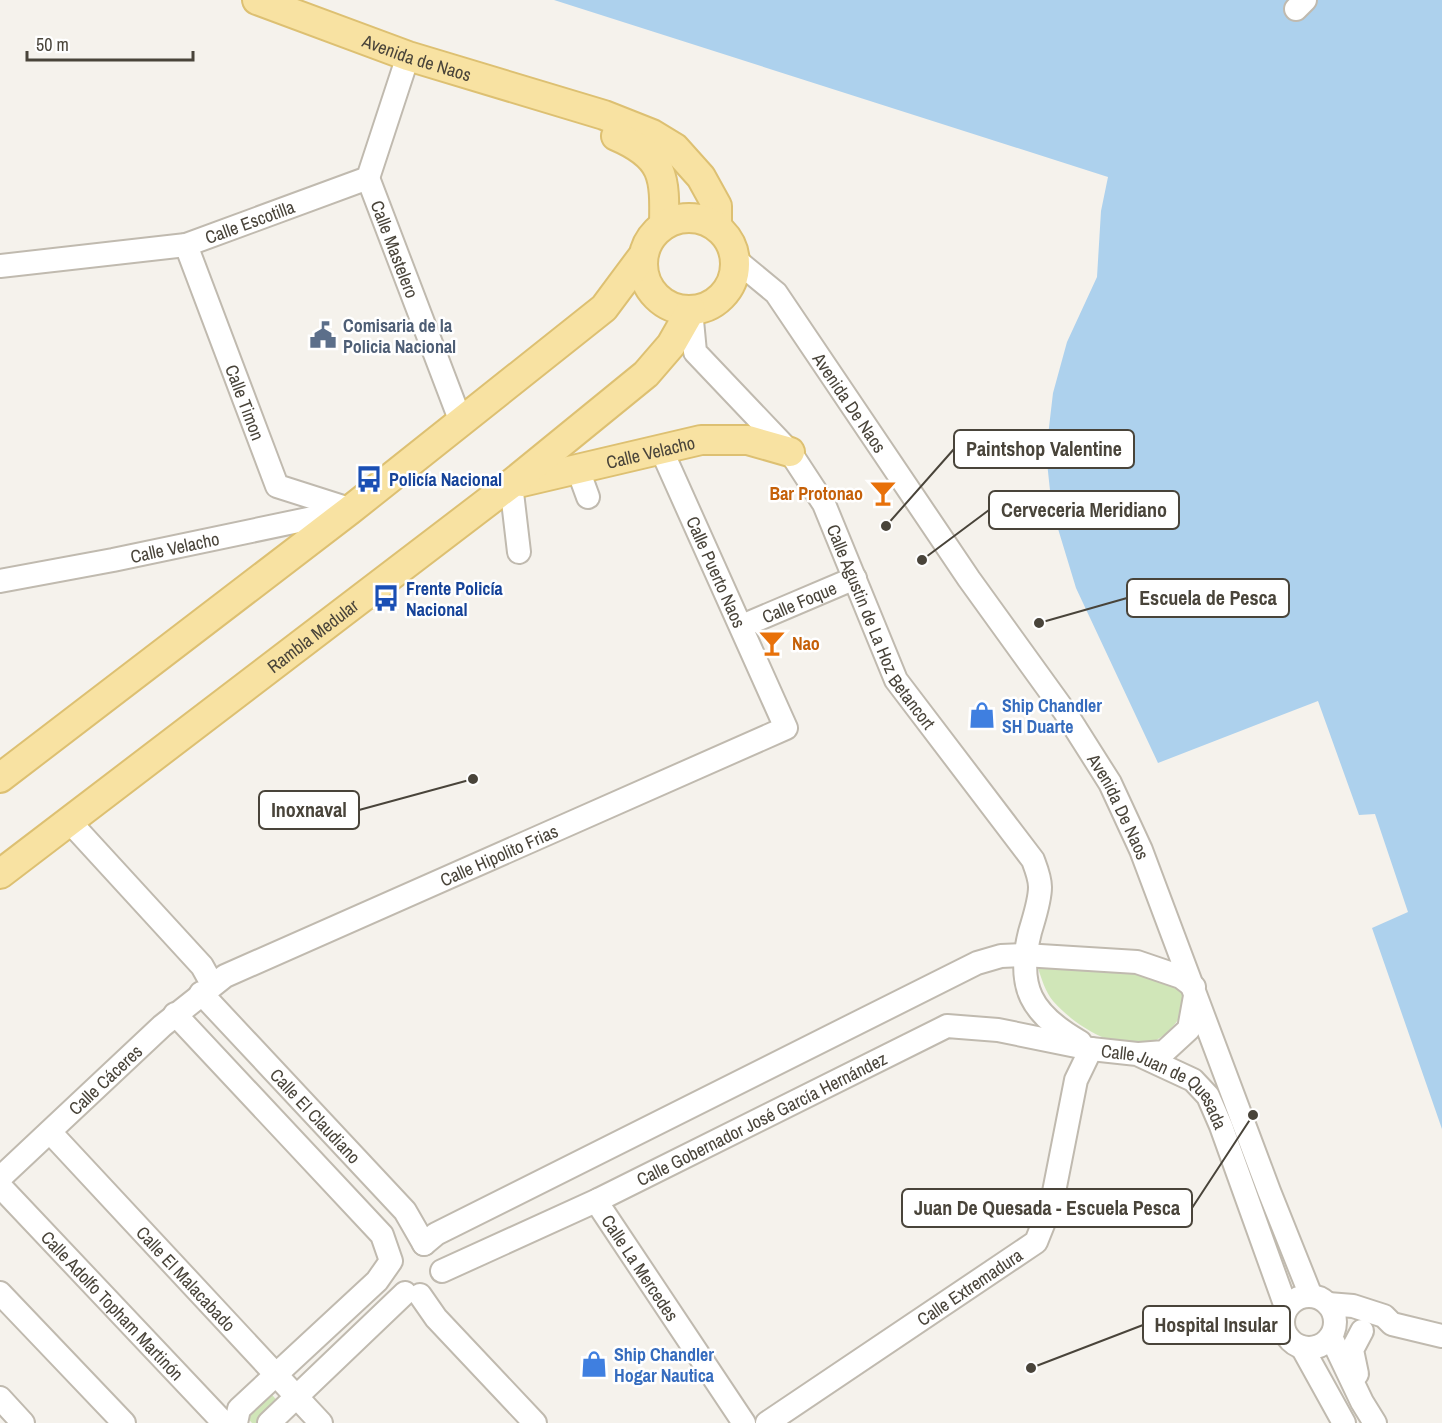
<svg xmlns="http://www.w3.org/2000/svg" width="1442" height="1423" viewBox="0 0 1442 1423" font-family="'Archivo Narrow',sans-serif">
<rect width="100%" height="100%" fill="#f5f2ec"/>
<path fill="#d0e6b8" d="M1128,966c18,5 42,8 54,24 13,18 -16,48 -32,53 -33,10 -76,-18 -97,-42 -8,-10 -11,-21 -15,-33z
M266,1388l15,17 -20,18h-9l-11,-12z"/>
<path fill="#add1ed" d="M554,0h888v1129l-70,-201 36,-16 -33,-98 -16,1 -41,-114 -160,62 -82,-175 -24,-79 -6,-56 7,-60 14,-51 30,-65 4,-66 7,-34z"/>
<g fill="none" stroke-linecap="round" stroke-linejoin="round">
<defs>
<g id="minor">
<path d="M1296,9l9,-9"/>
<path id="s1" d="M368,178l93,244"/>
<path id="s2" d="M186,245l91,241 72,23"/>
<path id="s3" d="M736,260l40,33 193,286 96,133 45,71 31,67 128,341 42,105"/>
<path id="s4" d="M0,266l186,-21 182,-67 40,-122"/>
<path id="s5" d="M691,310l4,42 95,100 34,52 72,176 137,180c3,8 7,18 7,27 0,14 -6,31 -10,45 -14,55 1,82 50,110"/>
<path d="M577,467l11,30"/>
<path d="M511,484l8,68"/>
<path id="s6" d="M0,581l113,-21 233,-49"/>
<path id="s7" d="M742,626l113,-48"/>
<path d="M69,821l133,145 10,18"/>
<path id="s8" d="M201,993l204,218 19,33"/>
<path d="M175,1014l207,221 9,26 -14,20 -138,128 -3,14"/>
<path d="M1139,1054l25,-2 25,-23 6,-33"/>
<path id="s9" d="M50,1132l271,291"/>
<path id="s10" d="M0,1178l162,-152 63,-50 561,-248 -125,-279"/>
<path id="s11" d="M0,1186l224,237"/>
<path id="s12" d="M598,1200l4,10 142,213"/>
<path d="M424,1244l12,-10 541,-271 24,-7 23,-1 113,7 44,15 13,10"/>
<path id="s13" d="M442,1271l156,-71 349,-174 51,4 93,19 46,5 56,26 15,16 13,30 65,181"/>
<path d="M0,1293l124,130"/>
<path d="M420,1295l16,23 99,105"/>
<circle cx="1309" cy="1322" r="26"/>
<path d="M1328,1304l25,2 31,10 8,8 50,12"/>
<path d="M1331,1337l31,65 13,21"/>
<path d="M1303,1349l41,74"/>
<path d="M1357,1374l-5,-24 10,-19"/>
<path d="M0,1398l23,25"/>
<path d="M269,1423l136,-130"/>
<path id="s14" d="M767,1423l269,-181 16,-40 24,-122 15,-31"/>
</g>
<g id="major">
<path id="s15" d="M257,0l151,56 196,59 48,19 23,14 26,29 16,29v21"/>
<path d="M616,136c49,21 49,41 48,89"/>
<circle cx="689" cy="264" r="46"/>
<path id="s16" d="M522,482l179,-42h47l42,12"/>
<path d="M0,778l350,-268 254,-202 38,-51"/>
<path id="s17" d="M0,874l511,-390 135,-110 25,-29 20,-35"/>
</g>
</defs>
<use href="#minor" stroke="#c0baaf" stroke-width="26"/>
<use href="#major" stroke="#ddc072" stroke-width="32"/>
<use href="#minor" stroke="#fff" stroke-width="22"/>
<use href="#major" stroke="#f8e2a2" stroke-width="28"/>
</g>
<defs>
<symbol id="civic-bare" viewBox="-9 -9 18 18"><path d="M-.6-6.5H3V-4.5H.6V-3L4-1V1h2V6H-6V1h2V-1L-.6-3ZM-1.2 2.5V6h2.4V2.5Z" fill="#5c6f8a" stroke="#fff" stroke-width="2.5" paint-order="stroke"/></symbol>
<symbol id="bus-bare" viewBox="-9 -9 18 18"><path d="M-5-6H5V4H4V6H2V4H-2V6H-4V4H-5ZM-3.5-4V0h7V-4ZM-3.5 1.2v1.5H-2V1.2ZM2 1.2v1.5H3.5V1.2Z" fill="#1a4fb4" stroke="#fff" stroke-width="2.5" paint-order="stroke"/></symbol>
<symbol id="bar-bare" viewBox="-9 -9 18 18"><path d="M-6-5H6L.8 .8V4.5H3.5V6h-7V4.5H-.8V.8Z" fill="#e8710a" stroke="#fff" stroke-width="2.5" paint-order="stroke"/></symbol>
<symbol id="shop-bare" viewBox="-9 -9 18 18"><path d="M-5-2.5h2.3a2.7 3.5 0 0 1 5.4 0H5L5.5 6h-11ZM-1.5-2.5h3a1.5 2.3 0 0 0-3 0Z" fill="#3f7fe0" stroke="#fff" stroke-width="2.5" paint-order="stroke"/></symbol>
</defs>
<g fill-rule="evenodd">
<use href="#civic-bare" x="304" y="316" width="38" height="38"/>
<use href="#bus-bare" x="350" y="460" width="38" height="38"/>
<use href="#bar-bare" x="864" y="474" width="38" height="38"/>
<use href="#bus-bare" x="367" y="579" width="38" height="38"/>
<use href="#bar-bare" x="753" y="624" width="38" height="38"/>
<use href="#shop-bare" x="963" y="696" width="38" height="38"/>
<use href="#shop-bare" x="575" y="1345" width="38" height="38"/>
</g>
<g text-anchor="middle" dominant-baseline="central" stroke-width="5" stroke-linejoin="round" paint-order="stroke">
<g font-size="18" fill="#49443a" stroke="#fff">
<text stroke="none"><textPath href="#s15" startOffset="170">Avenida de Naos</textPath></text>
<text stroke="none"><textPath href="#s4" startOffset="255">Calle Escotilla</textPath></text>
<text stroke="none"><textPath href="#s1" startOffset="76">Calle Mastelero</textPath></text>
<text stroke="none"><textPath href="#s2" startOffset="168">Calle Timon</textPath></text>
<text stroke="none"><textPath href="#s3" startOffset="184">Avenida De Naos</textPath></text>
<text stroke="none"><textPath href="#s16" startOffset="132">Calle Velacho</textPath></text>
<text stroke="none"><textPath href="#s6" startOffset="178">Calle Velacho</textPath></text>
<text transform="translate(716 572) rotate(66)">Calle Puerto Naos</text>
<text stroke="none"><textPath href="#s7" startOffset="62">Calle Foque</textPath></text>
<text stroke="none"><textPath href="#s5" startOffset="378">Calle Agustin de La Hoz Betancort</textPath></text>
<text stroke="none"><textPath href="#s17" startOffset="393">Rambla Medular</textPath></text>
<text stroke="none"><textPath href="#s3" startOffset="670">Avenida De Naos</textPath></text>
<text stroke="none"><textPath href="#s10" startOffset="602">Calle Hipolito Frias</textPath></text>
<text stroke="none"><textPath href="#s10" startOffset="144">Calle Cáceres</textPath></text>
<text stroke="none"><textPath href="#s13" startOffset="795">Calle Juan de Quesada</textPath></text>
<text stroke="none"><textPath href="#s8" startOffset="168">Calle El Claudiano</textPath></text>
<text stroke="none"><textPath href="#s13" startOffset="354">Calle Gobernador José García Hernández</textPath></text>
<text stroke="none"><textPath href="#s12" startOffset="80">Calle La Mercedes</textPath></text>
<text stroke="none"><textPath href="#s9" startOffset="200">Calle El Malacabado</textPath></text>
<text stroke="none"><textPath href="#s14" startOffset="244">Calle Extremadura</textPath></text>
<text stroke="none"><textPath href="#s11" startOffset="164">Calle Adolfo Topham Martinón</textPath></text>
</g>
<g font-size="18" font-weight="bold" fill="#4e5e75" stroke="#fff" text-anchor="start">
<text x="343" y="325">Comisaria de la<tspan x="343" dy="21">Policia Nacional</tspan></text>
</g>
<g font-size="18" font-weight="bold" fill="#164399" stroke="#fff" text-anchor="start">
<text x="389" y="479">Policía Nacional</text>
<text x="406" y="588">Frente Policía<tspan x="406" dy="21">Nacional</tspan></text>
</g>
<g font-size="18" font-weight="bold" fill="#c56008" stroke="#fff" text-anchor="end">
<text x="863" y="493">Bar Protonao</text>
<text x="792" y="643" text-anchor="start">Nao</text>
</g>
<g font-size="18" font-weight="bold" fill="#366cbe" stroke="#fff" text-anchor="start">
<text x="1002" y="705">Ship Chandler<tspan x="1002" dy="21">SH Duarte</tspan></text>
<text x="614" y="1354">Ship Chandler<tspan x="614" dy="21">Hogar Nautica</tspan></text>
</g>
</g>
<path fill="none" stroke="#49443a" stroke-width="2" d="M886 526L954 449M922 560L989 510M1039 623L1127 598M473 779L359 810M1253 1115L1192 1208M1031 1368L1143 1325"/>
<g fill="#49443a" stroke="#fff" stroke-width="2">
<circle cx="886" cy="526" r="6"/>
<circle cx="922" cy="560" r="6"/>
<circle cx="1039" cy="623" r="6"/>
<circle cx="473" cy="779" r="6"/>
<circle cx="1253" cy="1115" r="6"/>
<circle cx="1031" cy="1368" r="6"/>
</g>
<g fill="#fff" stroke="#49443a" stroke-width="2">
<rect x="954" y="430" width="180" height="38" rx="6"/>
<rect x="989" y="491" width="190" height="38" rx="6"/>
<rect x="1127" y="579" width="162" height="38" rx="6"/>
<rect x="259" y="791" width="100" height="38" rx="6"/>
<rect x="902" y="1189" width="290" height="38" rx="6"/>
<rect x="1143" y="1306" width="147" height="38" rx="6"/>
</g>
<g font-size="20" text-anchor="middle" font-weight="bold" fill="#49443a">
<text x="1044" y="456">Paintshop Valentine</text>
<text x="1084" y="517">Cerveceria Meridiano</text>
<text x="1208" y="605">Escuela de Pesca</text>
<text x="309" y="817">Inoxnaval</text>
<text x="1047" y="1215">Juan De Quesada - Escuela Pesca</text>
<text x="1216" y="1332">Hospital Insular</text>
</g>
<path d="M27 51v9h166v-9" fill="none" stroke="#49443a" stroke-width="3"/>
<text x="36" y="51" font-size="18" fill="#49443a" stroke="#ffffff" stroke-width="4.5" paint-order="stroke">50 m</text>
</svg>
